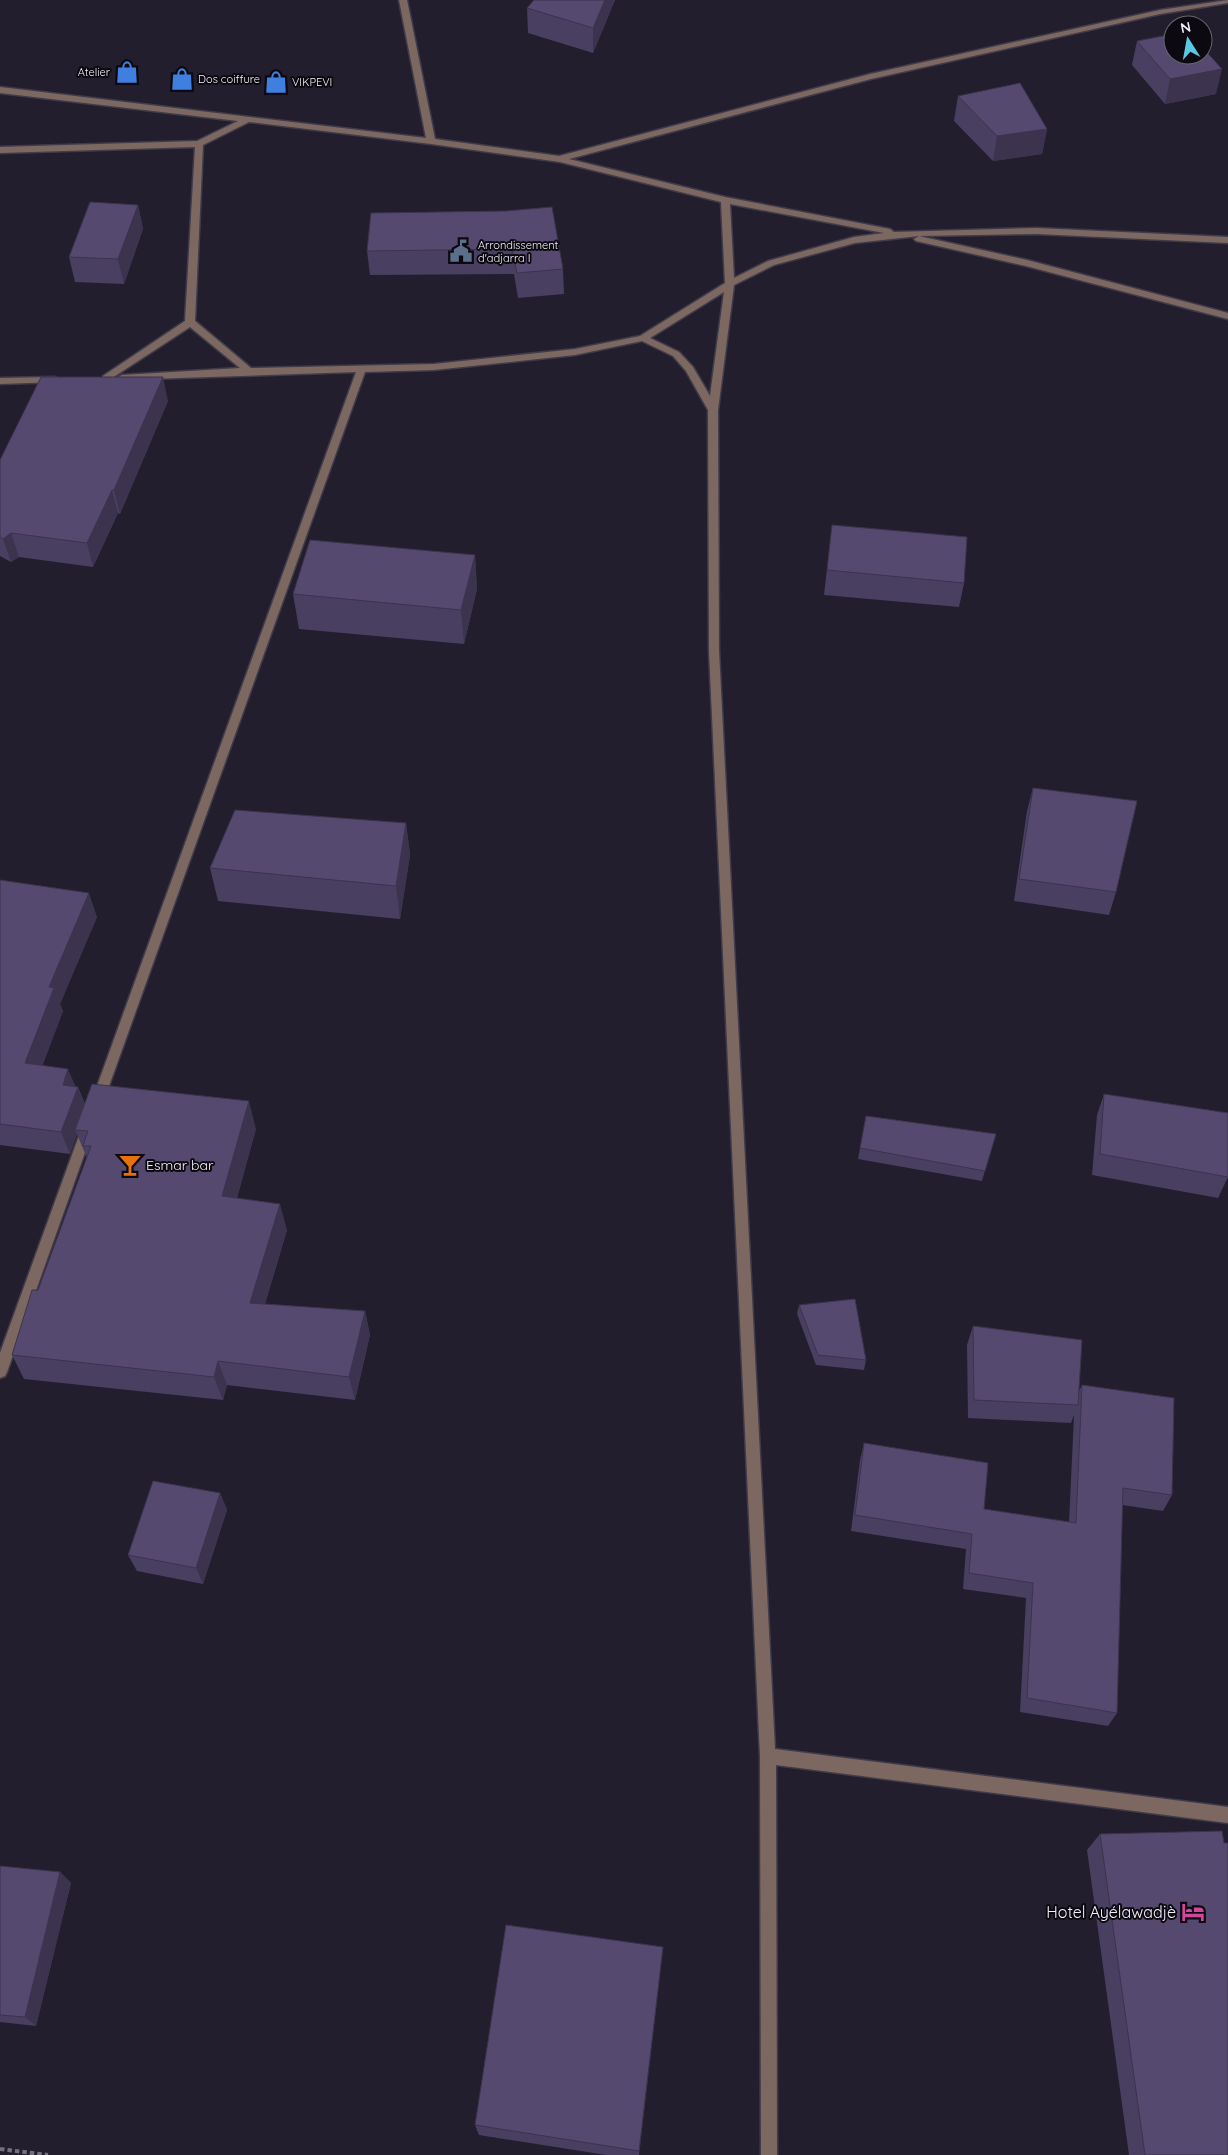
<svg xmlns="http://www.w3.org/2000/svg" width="1228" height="2155" viewBox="0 0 1228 2155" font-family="Quicksand,sans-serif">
<rect width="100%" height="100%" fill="#231e2d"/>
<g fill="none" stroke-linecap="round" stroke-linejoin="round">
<defs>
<path id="minor" d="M399,0h8l28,139 124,17 311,-82 290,-64 68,-10v3l-68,11 -289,65 -302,80 156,38 165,32 4,3 143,-4 191,9v6l-191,-9 -118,2 108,24 201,53v6l-202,-53 -110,-25 -2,-2 5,-3 -64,7 -81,22 -40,20 -16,125 1,241 56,1098 453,58v16l-452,-58 1,390h-16l-1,-399 -51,-1105 -1,-241 -22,-39 -13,-15 -31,-15 -67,14 -141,15 -69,2 -261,728 -2,4 -4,1 -4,-1 -2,-4 264,-728 -237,8 -2,-2 5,-3 118,-7 -50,-41 -81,53h-6v-4l82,-55 10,-174 -195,6v-6l197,-6 41,-20 -238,-28v-6l426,51zM249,122l182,22 129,18 161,40 4,81 -85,53 -65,13 -141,15 -183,4 -56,-47 8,-176zM730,204l154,29 -30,4 -86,24 -34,17zM724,292l-14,104 -17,-29 -14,-15 -29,-14z
M55,377l5,3 -2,2 -58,2v-6z
M87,1125l4,1 2,4 -86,242 -2,4 -5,2v-25l81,-223 2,-4z"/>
</defs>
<use href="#minor" stroke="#403b4a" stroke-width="3"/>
<path stroke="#74707d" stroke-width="4" stroke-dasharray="4.5 3" stroke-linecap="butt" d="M0,2149l48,6"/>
<use href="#minor" fill="#7c6860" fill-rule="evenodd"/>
</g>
<path fill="#493f60" d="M615,0l-22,53 -65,-20 -1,-25z
M1137,41l79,53 -51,10 -33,-39z
M958,96l89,33 -5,25 -49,7 -39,-40z
M138,205l5,24 -19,55 -49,-2 -6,-25z
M506,211l57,58 1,25 -46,4 -4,-24 -144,1 -3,-24z
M168,401l-48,113 -2,-1 -25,54 -74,-10 -8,5 -11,-6v-96z
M832,525l132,58 -5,24 -135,-12z
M475,555l2,34 -13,55 -165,-15 -6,-35z
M1033,788l83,104 -7,23 -95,-14 13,-90z
M406,823l4,32 -10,64 -182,-18 -8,-33z
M0,880l97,37 -37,87 3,7 -21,55 33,20 3,1 7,17 171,25 -19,69 50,32 -22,74 100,7 5,24 -15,65 -128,-15 -4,15 -199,-21 -12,-24 26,-65 49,-133 -1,-1 -9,-22 -7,20 -70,-9z
M1104,1094l124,83 -10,21 -126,-23 5,-60z
M866,1116l130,18 -14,47 -124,-22z
M799,1305l67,55 -2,10 -48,-5 -19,-51z
M973,1326l106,65 3,-6 90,110 -9,16 -41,-6 -5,208 -9,13 -88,-14 6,-114 -63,-9 3,-40 -115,-18 9,-71 4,-17 120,66 85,13 5,-107 -3,8 -103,-5 -1,-73z
M220,1493l7,17 -24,74 -66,-13 -9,-16z
M1100,1834l124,9 4,312h-99l-42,-305z
M0,1866l60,6 11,11 -35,143 -36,-4z
M663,1947l-24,208h-33l-127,-20 -4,-10z"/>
<path fill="#3c334e" d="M605,0h10l-22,53v-25z
M1222,69l-6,25 -51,10 5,-25z
M1047,129l-5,25 -49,7 4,-25z
M138,205l5,24 -19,55 -6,-25z
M163,377l5,24 -48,113 -6,-24z
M112,490l6,23 -25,54 -6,-24z
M11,533l8,24 -8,5 -8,-23z
M475,555l2,34 -13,55 -3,-34z
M406,823l4,32 -10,64 -4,-33z
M89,893l8,24 -37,87 3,7 -28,75 -10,-23 24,-76z
M68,1069l9,21 1,-3 8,22 -11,21 2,4 -7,20 -9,-22 2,-47z
M249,1101l7,28 -26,93 -8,-26z
M280,1204l7,26 -29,97 -8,-24z
M365,1311l5,24 -15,65 -6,-23z
M218,1361l9,24 -4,15 -9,-23z
M220,1493l7,17 -24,74 -7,-16z
M60,1872l11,11 -35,143 -11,-9z"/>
<path fill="#554970" stroke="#3c334e" d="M534,0h71l-12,28 -66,-20z
M1173,34v21h30v-7l19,21 -52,10 -33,-38z
M1020,83l27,46 -50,7 -39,-40z
M90,202l48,3 -20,54 -49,-2z
M552,207l11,62 -46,4 -5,-24 -145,2 4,-38 135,-2z
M41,377h122l-49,113h-2l-25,53 -76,-10 -8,6 -3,-2v-77z
M832,525l135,12 -3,46 -137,-13z
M310,540l165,15 -14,55 -168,-16z
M1033,788l104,13 -21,91 -97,-13z
M235,810l171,13 -10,63 -186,-18z
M0,880l89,13 -40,94 5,1 -29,75 43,6 -5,16 15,2 -17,45 -61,-8z
M92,1084l157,17 -27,95 58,8 -30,99 115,8 -16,66 -131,-16 -4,16 -202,-22 20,-65h6l53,-144h-8l5,-15 -13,-1z
M1104,1094l124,19v64l-128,-23z
M866,1116l130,18 -11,37 -125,-23z
M855,1299l11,61 -48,-5 -19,-50z
M973,1326l109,14 -4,65 -104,-5z
M1082,1385l92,13 -2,97 -49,-7 -6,225 -90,-15 6,-115 -64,-10 3,-39 -117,-19 9,-72 124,20 -4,46 92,14z
M153,1481l67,12 -24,75 -68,-13z
M1222,1831l2,12h4v312h-83l-45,-321z
M0,1866l60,6 -35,145 -25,-2z
M506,1925l157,22 -24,204 -164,-26z"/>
<defs>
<symbol id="shop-bare" viewBox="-9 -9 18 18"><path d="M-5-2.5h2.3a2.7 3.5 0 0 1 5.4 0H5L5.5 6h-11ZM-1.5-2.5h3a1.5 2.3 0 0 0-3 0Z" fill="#3f7fe0" stroke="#0c0a10" stroke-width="2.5" paint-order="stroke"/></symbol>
<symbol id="civic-bare" viewBox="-9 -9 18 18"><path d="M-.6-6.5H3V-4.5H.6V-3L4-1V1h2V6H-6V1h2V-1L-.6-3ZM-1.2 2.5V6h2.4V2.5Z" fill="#5c6f8a" stroke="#0c0a10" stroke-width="2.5" paint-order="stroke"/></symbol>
<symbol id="bar-bare" viewBox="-9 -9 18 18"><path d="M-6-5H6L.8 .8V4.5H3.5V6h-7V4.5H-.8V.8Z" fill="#e8710a" stroke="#0c0a10" stroke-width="2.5" paint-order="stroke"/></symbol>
<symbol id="hotel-bare" viewBox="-9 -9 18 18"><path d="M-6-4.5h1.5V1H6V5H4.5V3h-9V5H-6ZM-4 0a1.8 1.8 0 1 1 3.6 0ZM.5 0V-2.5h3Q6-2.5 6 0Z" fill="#d1479c" stroke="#0c0a10" stroke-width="2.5" paint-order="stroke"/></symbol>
</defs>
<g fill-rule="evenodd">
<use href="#shop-bare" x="111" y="56" width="32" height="32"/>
<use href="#shop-bare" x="166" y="63" width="32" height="32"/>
<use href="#shop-bare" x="260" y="66" width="32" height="32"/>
<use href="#civic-bare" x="445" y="235" width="32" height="32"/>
<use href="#bar-bare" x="114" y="1149" width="32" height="32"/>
<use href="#hotel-bare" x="1177" y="1896" width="32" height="32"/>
</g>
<g text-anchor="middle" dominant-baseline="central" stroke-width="4" stroke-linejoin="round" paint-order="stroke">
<g font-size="11" fill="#f1eff9" stroke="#0c0a10" text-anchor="start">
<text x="110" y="72" text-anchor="end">Atelier</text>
<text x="198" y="79">Dos coiffure</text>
<text x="292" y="82">VIKPEVI</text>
<text x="478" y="245">Arrondissement<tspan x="478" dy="13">d'adjarra I</tspan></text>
</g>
<g font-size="14" fill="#f1eff9" stroke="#0c0a10" text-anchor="start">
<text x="146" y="1165">Esmar bar</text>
</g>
<g font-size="16" fill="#f1eff9" stroke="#0c0a10" text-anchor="end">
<text x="1176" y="1912">Hotel Ayélawadjè</text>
</g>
</g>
<g transform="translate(1188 40) rotate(349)"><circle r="24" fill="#0c0a10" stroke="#68666d"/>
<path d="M0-4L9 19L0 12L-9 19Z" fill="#58c9e3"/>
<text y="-8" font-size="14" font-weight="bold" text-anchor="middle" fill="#f1eff9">N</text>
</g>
</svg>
